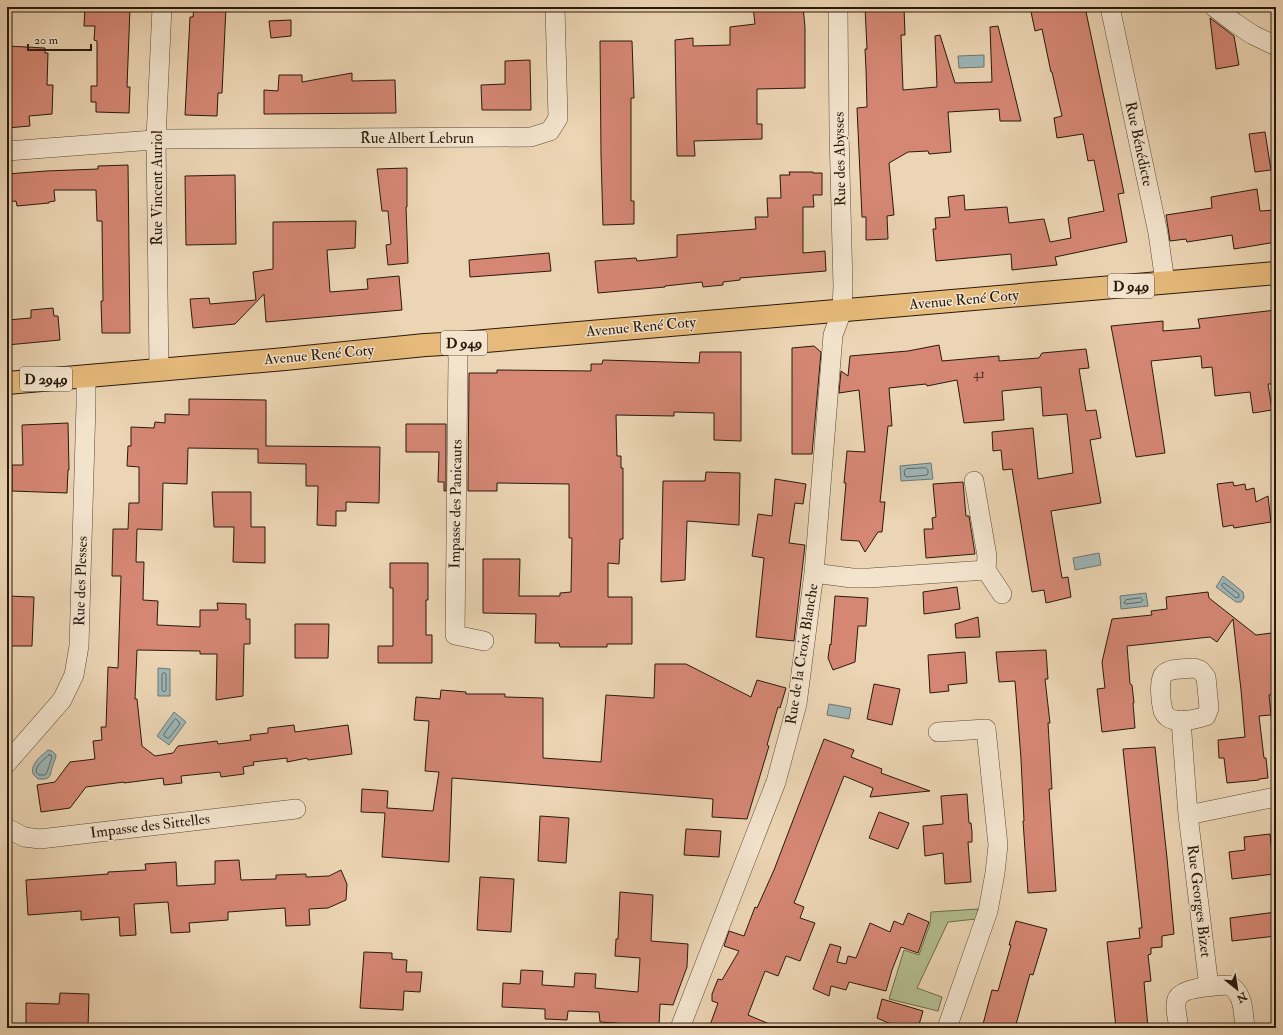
<svg xmlns="http://www.w3.org/2000/svg" width="1283" height="1035" viewBox="0 0 1283 1035" font-family="'IM FELL Double Pica',serif">
<rect width="100%" height="100%" fill="#ecd5b4"/>
<filter id="stains"><feTurbulence type="fractalNoise" baseFrequency=".005" numOctaves="4"/><feColorMatrix values="0 0 0 0 .2 0 0 0 0 .09 0 0 0 0 .02 0 0 0 .5 -.17"/></filter>
<radialGradient id="worn" r=".72"><stop offset=".6" stop-color="#630" stop-opacity="0"/><stop offset="1" stop-color="#630" stop-opacity=".3"/></radialGradient>
<path fill="#b4be90" stroke="#6e6c4e" d="M978,909l-2,10 -28,3 -31,66 25,9 -4,14 -49,-12 15,-49 15,5 11,-31 1,-12z"/>
<path fill="#9db6b8" stroke="#6f7773" d="M984,55v12l-25,1 -1,-12z
M931,463l2,16 -32,2 -1,-15z
M1099,553l2,12 -26,5 -2,-12z
M1223,576l20,16 1,6 -3,4h-5l-20,-15z
M1146,593l2,13 -27,3 -1,-13z
M158,668l12,1v27h-12z
M829,704l22,4 -2,11 -22,-4z
M174,712l12,10 -17,23 -12,-9z
M48,750l4,1 4,4c0,4 -2,6 -3,10 -4,10 0,15 -15,14l-5,-5c-3,-10 8,-18 15,-24z"/>
<g fill="none" stroke-linecap="round" stroke-linejoin="round">
<path stroke="#636862" stroke-width="1" d="M926,468l2,2v4l-1,1 -20,2 -2,-1 -1,-5 2,-2z
M1224,583l15,11v3l-3,1 -13,-11 -1,-2z
M1141,598l2,2 -2,2 -15,2 -2,-1 2,-3z
M165,673l1,1v16l-2,2 -2,-2v-16l1,-1z
M176,719l3,3 1,2 -11,14h-2l-3,-2v-2l10,-14z
M49,755h2l1,2c-2,5 -4,15 -7,18h-6l-3,-3c0,-7 8,-13 13,-17z"/>
</g>
<path fill="#d58774" stroke="#29190c" d="M85,7h41v1h4l-3,79h3l-1,26 -33,-1v-10h-5v-16h6v-45l-3,-1 1,-14h-11z
M194,7h32l-4,86h-4l-1,23 -32,-1 5,-98h3z
M753,7h50l2,20v61l-48,1v35h5v15l-68,2 1,15h-18l-2,-116 18,-2v8l37,-1v-18l25,-3z
M865,7h39l1,28h-4l2,55 34,-3 -2,-51 5,-1 15,48 37,-1 -2,-55 8,-1 23,95h-21l-1,-12 -51,3 3,40 -22,2 -1,-3 -20,1 -19,11 5,52 -7,1 1,23 -22,1v-23h-4l-5,-109 10,-1 -1,-38 -1,-20h2z
M1030,7h55l39,186 -6,1 9,48 -72,15 2,8 -45,5 -1,-16 -75,7 -3,-32h3l-1,-11 15,-1 -2,-20 16,-2 1,15 42,-3 2,16 35,-4 6,23 21,-4 -3,-20 36,-7 -10,-51 -6,1 -5,-27 -26,4 -3,-20 8,-2 -10,-44h-1l-9,-43 -7,2z
M1210,18l24,18 5,29 -23,4z
M291,20v16l-20,2 -2,-17z
M600,41h32l2,57h-3v103h3v23l-31,1 -2,-70z
M7,46l38,2v5h3l-1,32h6l-1,29 -23,2 1,10 -23,2z
M530,60l1,50h-49l-1,-25 24,-1v-23z
M352,73v8l43,-1 1,33 -132,1v-24l14,1 1,-16h23v7z
M1265,132l6,38 -16,2 -6,-38z
M128,165l2,168h-28l-1,-32h2l-1,-80h-5l-1,-31h-42l1,11 -6,1v1l-32,3 -1,-5 -9,1v-28l39,-3 52,-2v-3z
M407,168v39h-1l2,56 -20,2 -2,-20 5,-1 -3,-33h-6l-5,-42z
M789,172h24v1h9v22h-9l1,12h-11v46l22,-2 1,20 -86,7v2l-17,2v3l-20,2 -1,-5 -37,4v1l-67,6 -3,-32 41,-3 1,3 40,-4v-22l79,-6 -1,-12h13l-1,-19h14l-1,-23h10z
M235,175l1,69 -50,1 -1,-69z
M1257,189l3,22 16,-1v32l-42,7 -2,-14 -45,7 -1,-3 -16,2 -4,-26 46,-7 -1,-11z
M356,221l-1,27 -28,2 3,42 38,-3 -1,-10 32,-3 3,34 -136,12 -2,-28 -29,30 -42,4 -3,-29 19,-1 1,6 46,-4 -3,-28 20,-3v-47z
M549,253l2,18 -81,6 -1,-17z
M53,308l1,8h4l2,24 -53,5v-25l24,-2v-8z
M1276,310v74h-8l4,26 -19,3 -3,-21 -35,4 -3,-29 -10,1 -1,-12 -50,5 14,92 -29,4 -25,-131 52,-5v10l37,-3 -2,-9z
M939,345l3,16 57,-5v5l40,-3 3,-5 44,-4 3,19 -10,1 7,42 10,-1 5,28 -11,2 11,63 -50,8 11,67 6,-1 3,20 -25,6 -2,-13 -12,2 -20,-123 -9,1 -2,-20 -8,1 -1,-19 41,-4 5,51 35,-6 -6,-59 -24,2 -2,-29 -39,4 2,29 -40,3 -7,-43 -30,6 -1,-2 -37,4 3,38h-4l-8,76h5l-3,30h-4l-13,20 -6,-11 -18,-1 5,-57h-2l3,-32 18,1 -6,-62 -20,3 2,-22 7,5 2,-20 58,-5z
M814,346l7,6 -9,102h-20v-106z
M700,352h41v89l-27,-1v-27l-40,-1v4l-58,-1 1,41h4v12h2v71h-3l-1,25 -11,-1v34h24v47h-25v3h-47l-1,-4h-24l1,-29 -53,-1v-54h37l-1,37h41v-3l11,-1 1,-54h-3v-54l-72,-1v8h-29l1,-118h28v-3l94,1v-7h11l1,-4 96,3z
M189,399l77,1v46l114,1 -1,56 -33,-1v9h-10v15l-19,-1 1,-39h-12v-22l-48,-1v-14l-70,-1 -1,36 -24,-1 -1,47 -25,-1 -1,33h8l-1,38 15,1 -1,24 43,2v-17h18l-1,-7 29,1v15h4v25h-6l-1,52 -27,4 1,-46h-17v-3l-63,-1 -2,49h2l5,47 13,10 18,-3 5,-7 39,-5 1,3 33,-4 -1,-5 18,-2v-5l26,-3 1,7 53,-7 4,29 -44,6 -1,-2 -20,4v-4l-34,4 1,3 -11,2 1,7 -23,3 -1,-5 -39,4 1,7 -18,2 -1,-7 -39,5v-1l-38,5 -16,21 -29,4 -4,-27 18,-3 15,-20 25,-3 -2,-18 9,-1 -1,-13h5l2,-60 10,1 3,-92h-9l1,-47h15l1,-26h10v-36l-12,-1 1,-20h3v-19l23,1 1,-6 10,1v-9l24,1z
M68,423l1,47h-1l-1,23 -55,-2v-26h11l-1,-40z
M406,424h40v67h-2v-9h-6l1,-30h-33z
M706,472l34,1 -1,52 -52,-4 -2,59 -24,2 2,-101h42z
M775,479l31,5 -3,20 -8,-1 -6,40 16,2 -11,96 -38,-4 8,-79 -12,-2 6,-42 14,2z
M963,482l3,34h3l6,38 -49,4 -2,-29h9l-1,-11 4,-1 -3,-33z
M1233,482l1,4 11,-2 1,6 8,-2 2,14 12,-6 3,26 -37,6 -1,-3 -10,2 -6,-43z
M212,492h39v35h14v36l-32,-1 1,-35h-20z
M390,563h38v37h-2v35h6v28h-54v-17h15v-58h-3z
M957,587l3,22 -36,5 -1,-22z
M1208,592l1,6 47,37 16,-2 4,37v24l-7,1 2,20 -12,1 5,42h2l2,20 -9,1v1l-32,3 -3,-25h-5l-1,-18 27,-3 -4,-47 -8,-71 -16,23 -7,-5 -83,9 3,38 2,1 2,18h-1l2,25 -33,4 -5,-43 8,-1 -3,-26 10,-43 40,-4 -1,-4 16,-2 -1,-12z
M7,596l27,1 -2,49h-25z
M835,596l33,2 -2,28h-8l-3,36 -22,8 -5,-12 2,-14 1,1z
M978,617l2,20 -24,1 -1,-14z
M295,624h34l-1,34h-33z
M1046,650l2,29h-3l5,44h-2l4,66h-3l7,102 -28,2 -5,-72h1l-3,-62 -6,-78 -16,1 -3,-30z
M965,652l2,31 -19,2 1,6 -19,2 -2,-38z
M655,664h31l65,33 6,-17 29,8 -6,20 -2,-1 -11,38 2,1 -22,73 -35,-2 1,-18 -261,-21 -3,84 -67,-5 3,-44 -24,-1 1,-23 26,2 -1,17 46,3 6,-39 -14,-1 4,-50 -15,-1 2,-23 24,2 1,-9 25,2v2h39v3l38,1v60l58,4 5,-67 48,3z
M874,684l26,5 -8,36 -25,-6z
M824,739l30,11 -3,7 31,12 -1,4 49,18 -60,6 3,-9 -29,-12 -50,127 10,4 -4,11 15,5 -15,38 -14,-5 -8,20 -13,-5 -17,44 31,13h-70l9,-25 -6,-2v-7l6,-15 4,1 17,-29 -15,-5 5,-15 15,5 11,-29 2,1 17,-38z
M1155,747l12,111 7,76 -12,2v11l-11,1v6l-3,1 3,26 -7,1 4,46h-32l-9,-86 33,-4 -1,-10h3l-19,-179z
M967,794l2,29h2l1,9v10h-4l3,40 -26,2 -2,-31 -18,3 -2,-30 20,-2 -2,-28z
M879,812l30,11 -11,26 -29,-11z
M540,816l29,2 -3,45 -28,-2z
M686,829l35,2 -2,26 -35,-2z
M1270,834l4,40 -42,5 -3,-27 16,-2 -1,-13z
M239,860l2,20 35,-1v-4l30,-1v3l23,-1 12,-6 6,14 -1,16 -18,8 -19,1 1,16 -24,1 -1,-18 -57,4v8l-39,3 1,9 -19,1 -3,-31 -34,2 2,31 -16,1 -1,-19 -38,3v-9l-53,4 -2,-35 82,-6v-2l38,-2 -1,-6 31,-2 1,24 38,-2v-23z
M480,877l34,2 -3,53 -34,-2z
M620,892l33,3 -2,46 37,3 -1,23 -14,38 -13,-1 -1,22 -59,-4 -1,-10 -31,-1 -1,9 -22,-1v-10l-43,-2 1,-24 17,1 1,-14 22,1 -1,14 32,2 1,-14 21,1 -1,14 43,4 2,-34 -25,-2 1,-17h2z
M1276,912v24l-44,5 -2,-23z
M908,913l21,9 -11,31 -17,-6 -9,23 -6,21 -37,-9 -3,8 -15,-4 -2,10 -16,-7 17,-45 11,3 -4,15 9,2 2,-8 8,2 14,-35 20,9 4,-11 9,4z
M1016,921l31,8 -14,46 -3,-1 -15,54h-33l10,-38 6,1 13,-46h-2z
M364,952l28,1v6l15,1 -1,12h16l-2,20 -16,-1 -1,19 -43,-2z
M60,993l29,1 -1,34h-62v-25l33,1z
M882,999l41,12 -5,17h-18l-23,-10z"/>
<g fill="none" stroke-linecap="round" stroke-linejoin="round">
<defs>
<path id="minor" d="M1110,7l48,226 7,49
M1214,7l21,16 18,12 23,11
M7,151l160,-12 364,-2 19,-6 8,-13 -3,-111
M457,344l1,15 -3,276 29,6
M159,369l-3,-230 6,-132
M974,481l13,75 -1,14
M814,573l38,5h17l117,-8 16,24
M1194,668l6,2 6,7 3,31 -3,8c-10,3 -27,8 -37,2 -3,-2 -5,-5 -6,-7 -2,-8 -5,-32 1,-37 6,-6 21,-5 30,-6z
M1181,720l7,95 21,172
M938,732l48,-3 12,116 -3,28 -7,38 -41,117
M7,763l55,-63 12,-25 5,-29 7,-242v-29
M1188,815l88,-18
M7,828l17,9 16,2 256,-30
M680,1028l96,-246 21,-78 17,-131 19,-238 9,-24 1,-25 -4,-154 -1,-125
M1179,1028c-1,-8 -5,-21 -2,-29 5,-12 39,-13 51,-14 16,6 15,28 17,43"/>
<path id="primary" d="M7,383l278,-24 140,-14 37,-2 814,-70"/>
</defs>
<use href="#minor" stroke="#5a4836" stroke-width="20"/>
<use href="#primary" stroke="#29190c" stroke-width="24"/>
<use href="#minor" stroke="#f3e4ce" stroke-width="19"/>
<use href="#primary" stroke="#e6ba7a" stroke-width="22"/>
</g>
<g text-anchor="middle" dominant-baseline="central" stroke-width="3" stroke-linejoin="round" paint-order="stroke">
<g font-size="13" fill="#543426">
<text x="979" y="374">41</text>
</g>
<g fill="#f3e4ce" stroke="#665646" stroke-width="1">
<rect x="1108" y="274" width="46" height="24" rx="3"/>
<rect x="441" y="331" width="46" height="24" rx="3"/>
<rect x="20" y="367" width="52" height="24" rx="3"/>
</g>
<g font-size="14" font-weight="bold" fill="#29190c">
<text x="1131" y="286">D 949</text>
<text x="464" y="343">D 949</text>
<text x="46" y="379">D 2949</text>
</g>
<g font-size="15" fill="#29190c" stroke="#f3e4ce">
<text x="417" y="138">Rue Albert Lebrun</text>
<text transform="translate(1139 144) rotate(78)">Rue Bénédicte</text>
<text transform="translate(840 159) rotate(-91)">Rue des Abysses</text>
<text transform="translate(157 188) rotate(-90)">Rue Vincent Auriol</text>
<text transform="translate(964 300) rotate(-5)">Avenue René Coty</text>
<text transform="translate(641 327) rotate(-5)">Avenue René Coty</text>
<text transform="translate(319 355) rotate(-5)">Avenue René Coty</text>
<text transform="translate(456 504) rotate(-89)">Impasse des Panicauts</text>
<text transform="translate(81 581) rotate(-88)">Rue des Plesses</text>
<text transform="translate(802 654) rotate(-81)">Rue de la Croix Blanche</text>
<text transform="translate(150 826) rotate(-7)">Impasse des Sittelles</text>
<text transform="translate(1199 901) rotate(83)">Rue Georges Bizet</text>
</g>
</g>
<rect width="1283" height="1035" fill="none" stroke="#ecd5b4" stroke-width="24"/>
<rect x="8" y="8" width="1267" height="1019" fill="none" stroke="#29190c" stroke-width="2"/>
<rect x="12" y="12" width="1259" height="1011" fill="none" stroke="#29190c"/>
<g transform="translate(1237 989) rotate(150)" stroke="#f3e4ce" stroke-width="3" paint-order="stroke">
<path d="M0-3L7 15L0 10L-7 15Z" fill="#29190c"/>
<text y="-6" font-size="11" font-weight="bold" text-anchor="middle" fill="#29190c">N</text>
</g>
<path d="M28 44v6h63v-6" fill="none" stroke="#29190c" stroke-width="2"/>
<text x="34" y="44" font-size="12" fill="#29190c" stroke="#f3e4ce" stroke-width="3" paint-order="stroke">20 m</text>
<rect width="100%" height="100%" filter="url(#stains)"/>
<rect width="100%" height="100%" fill="url(#worn)"/>
</svg>
